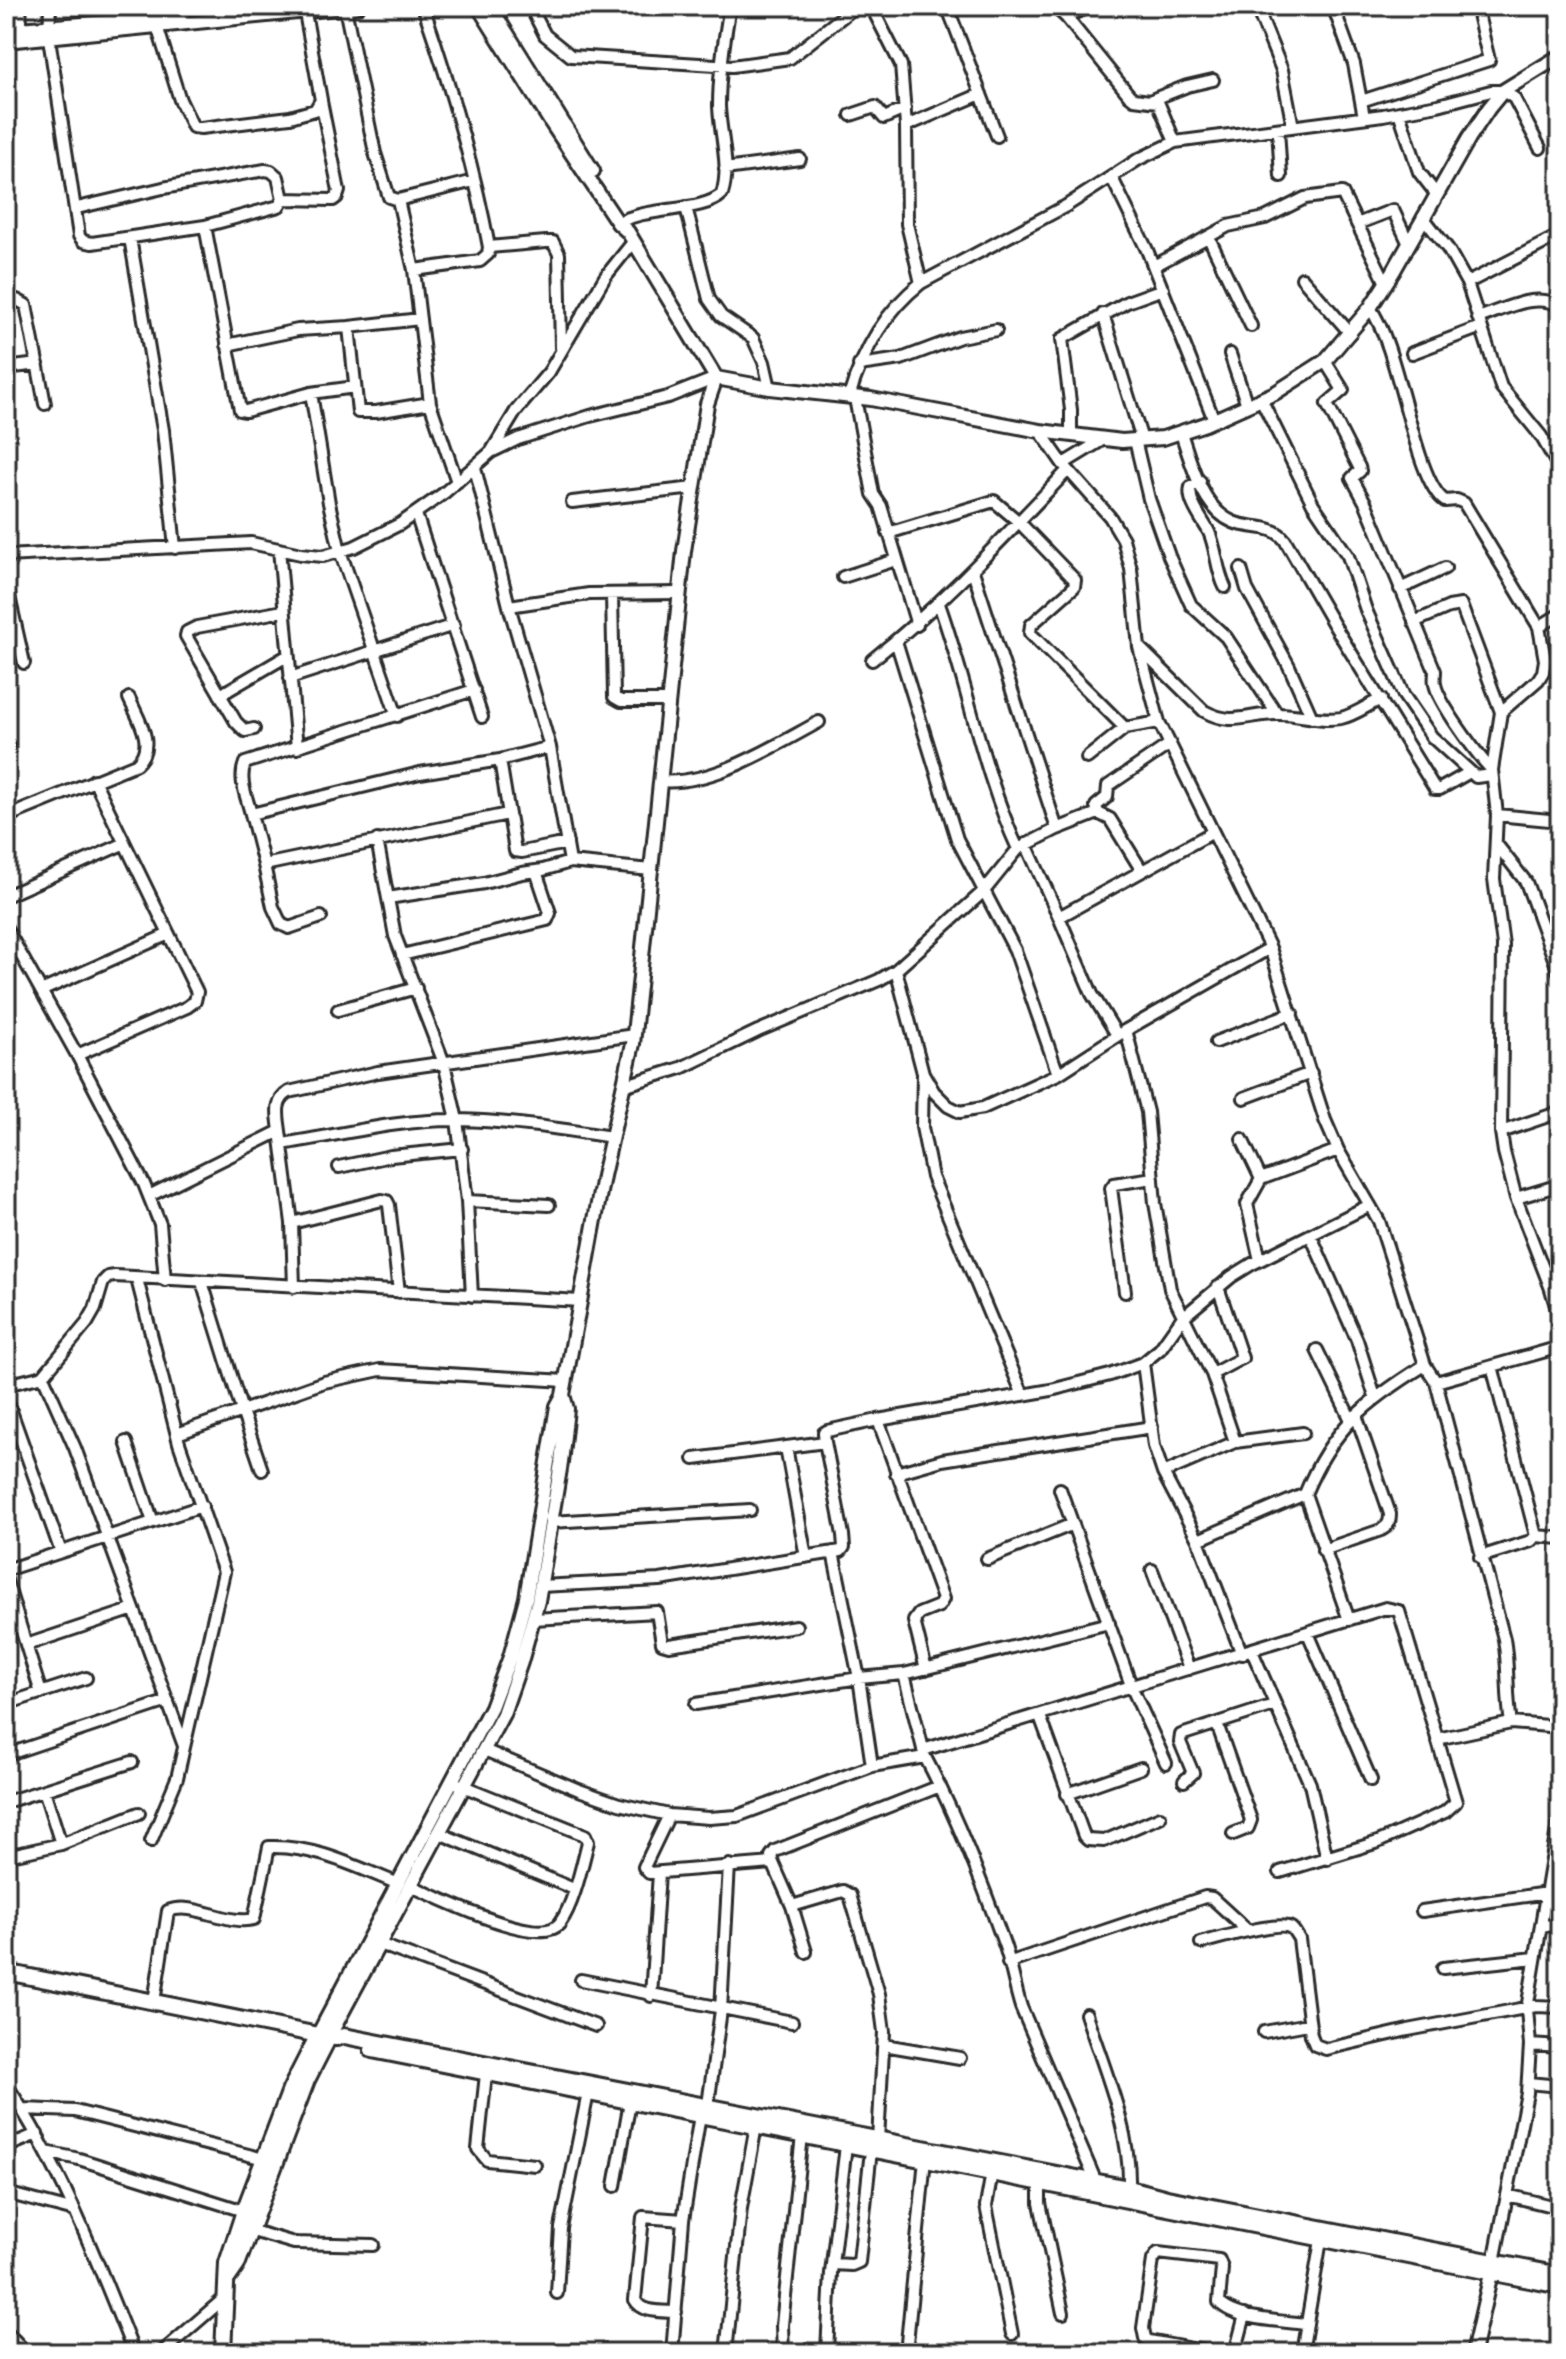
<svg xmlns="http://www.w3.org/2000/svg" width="1566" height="2359" viewBox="0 0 1566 2359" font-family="Delius,sans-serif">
<rect width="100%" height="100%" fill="#fff"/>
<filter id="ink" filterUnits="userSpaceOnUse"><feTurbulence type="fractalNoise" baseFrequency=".0125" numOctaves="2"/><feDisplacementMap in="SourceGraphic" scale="16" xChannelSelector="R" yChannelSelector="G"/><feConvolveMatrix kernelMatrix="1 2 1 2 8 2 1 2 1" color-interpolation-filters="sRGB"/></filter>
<g filter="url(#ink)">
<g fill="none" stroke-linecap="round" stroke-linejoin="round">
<defs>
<path id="minor" d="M20,6l2,30
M50,6l-1,32 30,198 4,5 9,2 113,-17 74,-20 4,-7
M530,6l15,29 26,21 161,10 58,-8 66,-52
M871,6l30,59 5,61 1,98 14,59
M947,6l50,130
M1054,6l12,11 63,78 5,4 24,3 17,40
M1256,6l26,64 11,57
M1333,6l21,58 10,53
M345,8l30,145 14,44 9,3 76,-19
M1066,17l24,-11
M157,26l23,74 13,27 8,1 89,-11 25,-7 6,-10 -17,-93
M1154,99l33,-13 26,-6
M1361,101l128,-41 -13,-54
M1399,112l20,60 18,23
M851,115l24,-8 9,11 21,-9
M906,126l75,-32
M1278,129l3,47
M725,169l75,-10
M1112,178l35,72 67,170
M283,199l50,1 4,-3 2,-6 -18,-90
M398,200l16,70 16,133 27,79
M686,207l23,92 12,17 32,22 11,24 6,26
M77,208l86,-20 102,-18 6,1 7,6 5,22
M1423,217l25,32 19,34 34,104 40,49 19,33
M618,223c28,-17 85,-10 104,-29 9,-28 -2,-59 -3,-88 0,-34 5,-66 11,-100
M1357,224l36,-14 16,34
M205,226l35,184 6,1 65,-18 44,-6
M130,238l33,192 12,118
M1209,238l42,88
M489,247l57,-5h7l6,12 2,94
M1154,266l74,-40 37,-8 40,-20 37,-5 44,90
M414,270l66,-9 8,-7 1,-7c-15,-81 -39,-162 -66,-241
M1302,278l48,55
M1467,283l93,-48
M6,302l11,-2 9,5 19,99
M1370,308c30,40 44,173 75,193l12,-1 7,3 75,124 6,33 -2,12 -5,8 -37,32 -9,58 5,45 -3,64 9,66 -2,187 3,20 12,46 35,91 9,31
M1103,314l39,126
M1478,318c25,-8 57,-27 82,-12
M349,327l71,-8
M227,345l71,-15 51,-3 9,85h18l54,-9
M1412,353l69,-26
M1230,354l17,51
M1325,361l18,29 -16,14 32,63 1,4 -8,7 14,26 69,167c0,4 -1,9 0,13 3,18 43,72 57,86
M859,365l42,-6 59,-22 36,-7
M6,368l32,-4
M311,393l18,110 11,48 57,165
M849,397c13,-44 35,-85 72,-114l145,-77 73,-47 36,-17 208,-27 55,-10 53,-14h12l11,7 26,50
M855,398l18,96 8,12 36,119
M1261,399l52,105 35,52 18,54 38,86 28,41 44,40 16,-2
M1040,431l23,33 47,53 13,22 8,30 8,78 20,75 111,226 55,172 13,30 41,71 46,144 11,17 68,257c5,28 2,56 7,84
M1181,433c10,29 21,76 52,89 18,8 39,1 52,18l49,85 101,164h5l30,-17
M1071,434v-24l-9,-71 65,-37 36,-13
M1135,440l14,59 20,57 22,49 35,32 51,77
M491,452l25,-41 33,-39 56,-95 28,-35
M1063,464l41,-25
M475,468l34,138 41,141 20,115
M1200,481l-9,6c-4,14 11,32 18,45 8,18 7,37 16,55
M572,502l122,-14
M416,514l66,203
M888,533l106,-32 25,21 56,58 -1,7 -43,38 -1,8 95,95
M279,549l18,199
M6,556l245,-13 50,11 22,2 31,-9 46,-23 44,-31 47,-41 27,-13 72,-23 78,-19 48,-19
M1241,569l6,20 42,77 23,52
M973,571l84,258
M843,577l53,-17
M6,583l18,80
M1400,589l45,-21
M612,594l2,103 7,4h48
M939,604c29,81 43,167 79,245
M509,606l80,-12 91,-1
M1414,622l35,-15 12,-2 40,107
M1539,627l21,-13
M896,641l61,198 58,111 43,124
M1140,648l64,63c29,16 44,3 73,3 22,-1 42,8 64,4 14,-3 27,-13 40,-19
M872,660c73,-58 132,-123 196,-190
M290,678l164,-53
M220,695l67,-39
M254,729l-9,2 -9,-9 -50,-86 1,-4 10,-5 86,-16
M6,746l2,-1
M1087,758l38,-30 34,-6
M500,760l15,91 7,1 45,-9
M660,781c53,5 114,-35 159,-59
M1098,813l12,6 32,52
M251,814c-4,-17 -13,-34 -6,-51l229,-73
M508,814l-244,51 -13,-51 169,-41 80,-13 50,-13
M1497,815l63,6
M6,817l130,-53c21,-19 2,-45 -7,-66
M377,840l18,96 49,127 13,57 10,81 5,95
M1026,844l33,73 154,-85
M1497,845l29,37 34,93
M264,865l9,42 8,17 8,4 32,-11
M6,896l117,-52
M388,898l96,-15 38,-10 21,-3 27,-8 81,8
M1059,917l33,77 25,41
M6,928l71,127 67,129 16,40 5,56
M1544,930l16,-7
M402,955l145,-35 3,-7 -14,-42
M896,970l27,103 11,19 14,14 12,6 23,-4 75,-34 68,-44 144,-82
M41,991l128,-57
M338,1010l78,-22
M1126,1030l21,82 8,91 15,86 42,85 23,68
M1216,1042l76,-29
M77,1055l110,-48 8,-6 2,-9 -103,-212
M923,1073l-1,54 10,50 91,218
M623,1086l58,-18 77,-37 121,-51 17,-10 88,-79 34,-42 39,-20 41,-16 -2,-7 11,-9 1,-11 62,-42
M1244,1098l67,-25
M280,1131c-2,-16 -6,-30 9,-39l89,-20 256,-37
M1501,1132l59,-20
M1242,1139l19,40 -14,25 13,56
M282,1144c57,-9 119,-25 177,-24 51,1 102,9 153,17
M339,1167l52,-11 71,-7
M1261,1179l77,-29
M149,1196l131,-65 12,92
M1516,1198l44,-13
M467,1201l82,4
M1311,1236l46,104 18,57
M137,1279l42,164 45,129 -47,206 -26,63
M202,1282l40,129 82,-29 56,-12 186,11
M294,1287l-2,-64 90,-23 5,1 2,4 10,87
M1125,1292l-14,-104 3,-4 39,-6
M1317,1350l34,70
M1143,1363l11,83 9,27 35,67 44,114
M1492,1366l44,170
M1212,1374l30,-16 -24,-71
M43,1376l44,-53 8,-14 8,-27 5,-5 7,-1 466,25
M1436,1382l124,-35
M6,1385l37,-9 32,72 109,298
M6,1397l55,155
M878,1420l173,-30 59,-15 33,-12 17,-14 22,-31 49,-41 21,-13 118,-59
M177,1434l65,-23 20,59
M126,1442l27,80
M786,1447l20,110
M694,1459l131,-17 -1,-9 3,-2 51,-11 65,179 -4,7 -20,8 -5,7 12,48
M896,1473l46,-13 210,-33
M1163,1473l72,-31 68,-9
M1060,1489l72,199 34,75
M1305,1494l44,126
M551,1522l199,-12
M1198,1540l107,-46c27,-66 62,-93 120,-129
M1323,1550l58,-20c7,-4 9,-7 9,-16l-34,-99
M833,1552l26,126 13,88
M1480,1557l51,-16 5,-5 24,2
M987,1559l86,-35
M6,1570l196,-64
M1152,1570l37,99
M6,1580l35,113
M540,1586l120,-6 181,-29 3,-4 -1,-12 -18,-93
M533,1619l124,-7 5,31 7,2 127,-19
M1308,1633l63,147
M26,1645l108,-36
M1252,1651l58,133 17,75
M6,1704l80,-26
M696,1704l163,-26 45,-4 205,-51
M1040,1716l44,120 4,4 16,1 56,-24
M1217,1724l34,96 -3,8 -15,6
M1437,1739l74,-16 49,4
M484,1750l95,40 40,14 50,11 40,3 28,-2 135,-50 53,-9 -21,-83
M923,1750l463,-142 13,3 57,191 -11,10 -67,30 -98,30
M6,1755l162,-54
M925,1757c31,58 56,122 78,184 8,21 11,44 18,66l75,175
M1184,1781l9,-8 -13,-31 1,-7 93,-30
M44,1790l17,54
M1067,1794l74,-26
M6,1802l126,-40
M669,1815l-25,52 5,6 124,-10 -2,-7 4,-5 165,-65
M439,1833l135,56
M6,1845l2,5 8,4 45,-10 78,-31
M773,1863l19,43 14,46
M411,1886c25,10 129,64 149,37 14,-19 22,-58 28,-81l-3,-7 -127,-51
M792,1906l51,-15 7,4 29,99 5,38 -6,108
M1422,1911l125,-18
M1541,1925l19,1
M1201,1943c15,-4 79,-23 90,-15 3,2 6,8 8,11l12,96 4,10 11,4 82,-19 128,-24 24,1
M379,1944l217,82
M1008,1963l197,-66 7,1 36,33
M1443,1968l92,-10
M581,1980l211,42
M651,1996l8,-123
M154,2002l14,-91c26,-10 59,15 86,8l15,-72c46,-2 89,21 130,37
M1086,2014c18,55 45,115 43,174
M1264,2032l44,-8
M884,2045l76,13
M1530,2045l30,2
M486,2074l-8,75 9,11 48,5
M1528,2083l32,3
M6,2084c55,83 91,177 128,269
M708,2105l13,-95 8,-145
M23,2109l52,2 189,48
M6,2147l31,-13
M46,2152l33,7 165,52
M993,2167l-7,39 26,128
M1040,2184v19l23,110
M615,2186l15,-85
M6,2193l69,18
M1507,2195l53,13
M249,2230l45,13 79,2
M1494,2262l33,-169 3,-48 -3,-36 33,-198
M832,2264l20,1 7,-3 12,-112
M557,2293l4,-65 27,-135
M676,2312c-15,-1 -34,1 -41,-12l8,-83 40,3
M6,2331l20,22
M827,2351l4,-78 15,-128
M161,2353l66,-57
M672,2353l11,-133 17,-105
M726,2353l15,-145 15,-82
M783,2353l-1,-28 20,-190
M906,2353l19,-194
M1214,2353l-65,-12 -4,-3 -2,-10 10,-68 5,-7 61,7 3,8 -3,34c15,18 65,19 88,22
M1235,2353l10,-38
M1302,2353l20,-119"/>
<path id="tertiary" d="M490,6l103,165
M6,30l176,-14
M6,41l352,-35
M716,378l54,10 101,11 169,32 82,10 41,-3 42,-14 70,-31 50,-32 45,-53 23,-36 76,-134 20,-30 14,-17 57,-35
M318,2035l173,-328 19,-50 16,-59 31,-192 6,-11 40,-219 30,-132 51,-493 23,-147 9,-26 -88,-146 -10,-9 -66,-99 -74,-118
M329,2037l174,-323 18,-52 17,-61 23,-138 6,-54 -4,-14
M1473,2353l20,-88"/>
<path id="secondary" d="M6,1972l312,63 18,3 8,-2 785,152 38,10 393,77
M372,2050l1188,236
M228,2278l9,-13 70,-185 22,-43
M223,2353l4,-90 17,-52 46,-121 28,-55"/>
</defs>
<use href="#minor" stroke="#2b2b2b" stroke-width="16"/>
<use href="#tertiary" stroke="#2b2b2b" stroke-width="18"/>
<use href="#secondary" stroke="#2b2b2b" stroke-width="20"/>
<use href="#minor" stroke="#fff" stroke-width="10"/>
<use href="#tertiary" stroke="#fff" stroke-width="12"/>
<use href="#secondary" stroke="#fff" stroke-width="14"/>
</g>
</g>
<rect width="1566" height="2359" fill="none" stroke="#fff" stroke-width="32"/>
<rect x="16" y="16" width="1534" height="2327" fill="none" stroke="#2b2b2b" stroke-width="3" filter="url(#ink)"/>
</svg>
